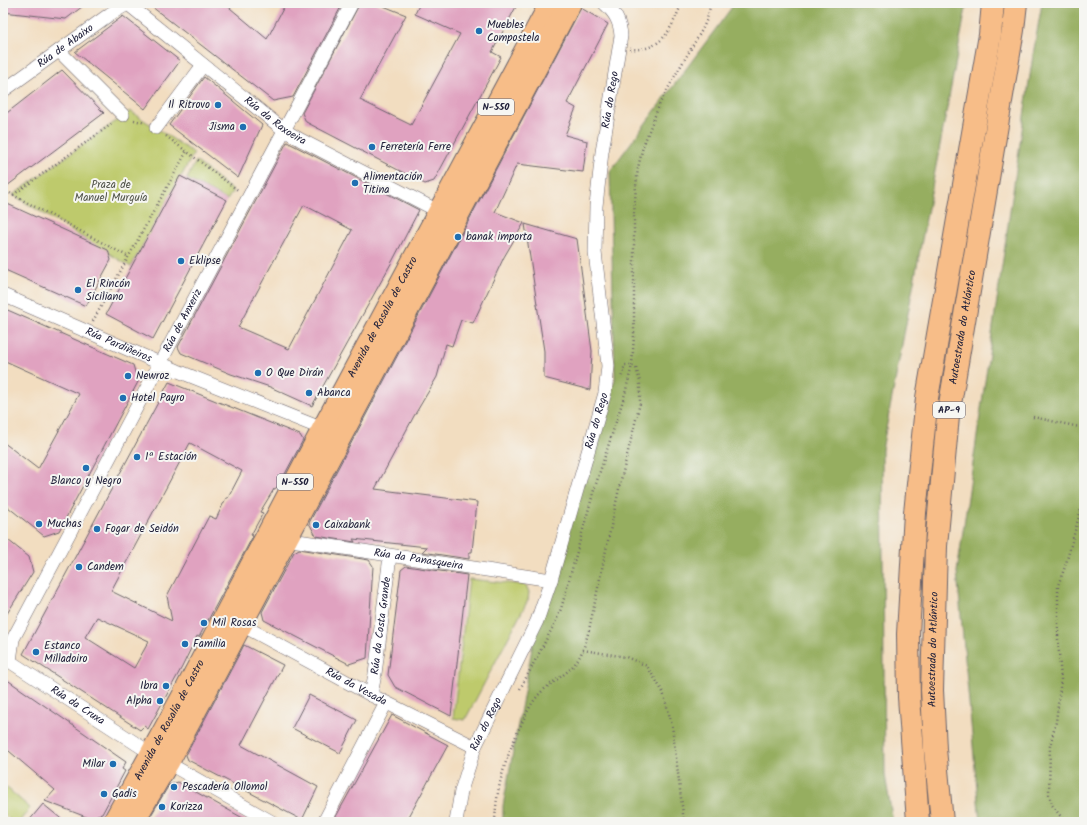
<svg xmlns="http://www.w3.org/2000/svg" width="1087" height="825" viewBox="0 0 1087 825" font-family="Kalam,sans-serif">
<rect width="100%" height="100%" fill="#f6f6f2"/>
<filter id="ink" filterUnits="userSpaceOnUse"><feTurbulence type="fractalNoise" baseFrequency=".025" numOctaves="2"/><feDisplacementMap in="SourceGraphic" scale="8" xChannelSelector="R" yChannelSelector="G"/><feConvolveMatrix kernelMatrix="1 2 1 2 8 2 1 2 1" color-interpolation-filters="sRGB"/></filter>
<filter id="wash" filterUnits="userSpaceOnUse"><feTurbulence type="fractalNoise" baseFrequency=".012" numOctaves="4" result="noise"/><feDisplacementMap in="SourceGraphic" scale="16" xChannelSelector="R" yChannelSelector="G"/><feGaussianBlur stdDeviation="0.9" result="paint"/><feColorMatrix in="noise" values="0 0 0 0 0 0 0 0 0 0 0 0 0 0 0 0 0 1.4 0 .05"/><feComposite in="paint" operator="in"/></filter>
<g filter="url(#wash)">
<rect width="100%" height="100%" fill="#f2ddc0"/>
<path fill="#beca6c" stroke="#707654" d="M130,111l64,42 -63,114 -118,-72z
M196,161l37,30 -6,9 -40,-21z
M469,579l57,6 3,7 -1,8 -63,120 -12,-2z
M6,787l24,21 -11,14h-6l-10,-8v-23z"/>
<path fill="#96ae60" stroke="#5c684e" d="M735,3h232l-85,447 3,325 8,47h-390v-16l34,-185 78,-242 -5,-208z
M1042,3h42v819h-104l-23,-250 76,-517z"/>
<g id="blocks">
<path fill="#e0a2c0" fill-rule="evenodd" d="M3,3h84l-21,16 -63,-7z
M147,3h77l43,36 19,-36h57l-50,94 -20,4z
M360,3h16l30,12 -46,85 51,25 49,-91 -45,-20 5,-11h98l-26,49 9,5 -67,124 -9,3 -119,-62 -4,-9z
M581,8l27,16 -41,79 9,5 -11,27 22,6 -4,31 -66,-8 -22,48 29,11 -20,34 -31,66 -12,-3 -9,26 -6,-2 -9,33 -23,39 -39,73 102,13 -5,50h-3v7l-47,-7 5,-5 -74,-8 2,3 -39,-6 -7,-13z
M123,16l57,45 -35,48 -70,-57z
M62,70l42,43 -101,76v-73z
M204,77l58,48 -24,53 -69,-53z
M287,142l132,68 -26,50 -81,146 -42,-19 -39,-13 -50,-21 -3,-6zM304,205l48,25 -63,119 -51,-22z
M180,176l47,24 -74,139 -47,-25z
M3,202l105,48 3,10 -25,46 -83,-37z
M525,224l52,15 15,112 -2,39 -46,-12v-27z
M3,308l130,57 5,17 -79,149 -15,5 -41,-33v-61l35,27 41,-75 -76,-34z
M169,382l131,53 3,5 -25,47 -4,2 -14,23 3,1 -12,22 2,1 -54,101 -2,-1 -15,31 -34,62 -4,-3 -4,4 -117,-76zM190,443l52,28 -14,27h-2l-10,21 -7,-3 -42,80 5,25 -61,-30zM97,617l52,24 -15,27 -49,-31z
M3,536l26,21 4,15 -30,48z
M299,549l70,11 4,6 -6,92 -18,6 -85,-44 -2,-8 32,-60z
M406,566l61,9 -16,141 -56,-29 -7,-12 13,-105z
M244,645l39,20 -42,80 77,42 -16,33 -114,-60 -2,-5z
M3,677l123,85 -4,7 3,2 -23,43 -5,1 -3,5 -49,-19 10,-11 -52,-44z
M309,695l48,25 -17,33 -48,-25z
M392,715l56,30 -42,77h-73z
M178,782l72,40h-103l22,-37z
M43,804l22,18h-37z"/>
</g>
</g>
<g filter="url(#ink)">
<use href="#blocks" fill-opacity="0" stroke="#6b636a" stroke-width="1"/>
<g fill="none" stroke-linecap="round" stroke-linejoin="round">
<defs>
<g id="street">
<path id="s1" d="M128,4l156,126 17,10 139,72"/>
<path d="M59,51l64,64"/>
<path id="s2" d="M3,91l107,-77 19,-11"/>
<path d="M156,128l47,-63"/>
<path id="s3" d="M3,295l175,76 145,58"/>
<path id="s4" d="M285,539l266,41"/>
<path id="s5" d="M240,624l131,71 104,52"/>
<path id="s6" d="M3,657l149,97 120,68"/>
<path id="s7" d="M10,661l3,-22 339,-636"/>
<path id="s8" d="M371,695l4,-21 15,-118"/>
<path d="M324,822l62,-119"/>
<path id="s9" d="M456,822l5,-31 14,-44 62,-126 14,-41 54,-187 3,-27 -13,-114 1,-46 6,-54 19,-116c-1,-15 -6,-23 -17,-33"/>
</g>
<g id="highway">
<path id="s10" d="M114,822l68,-124 141,-269 228,-426"/>
<path d="M133,822l35,-60 402,-759"/>
<path d="M918,822l-9,-125 -1,-63 7,-121 12,-115 63,-363 3,-32"/>
<path id="s11" d="M942,822l-7,-73 -3,-59 4,-144 12,-130 65,-386 3,-27"/>
</g>
</defs>
<use href="#street" stroke="#6b636a" stroke-width="14"/>
<use href="#highway" stroke="#6b636a" stroke-width="24"/>
<path stroke="#6b636a" stroke-width="2.5" stroke-dasharray="1 3" stroke-linecap="butt" d="M630,49c33,3 41,-21 52,-46
M134,120l11,3
M166,136l73,55
M3,189l10,6 100,-72
M13,195l116,62
M93,321l94,-170
M1033,417l51,11
M583,650l43,7 21,9 16,26 9,33 12,97
M520,689l35,-66 6,-14 33,-119 31,-96 7,-29 2,-29v-121l2,-29 2,-18 5,-22 17,-43 16,-29 26,-44 5,-11 4,-16
M495,822c1,-34 10,-61 23,-91 6,-12 10,-23 18,-33 11,-15 30,-21 41,-37 6,-9 9,-20 12,-31l31,-146 20,-81v-22l-4,-13 -4,-3h-7l-4,13
M1065,822l-13,-17 -3,-11 1,-48 6,-24 5,-43 -3,-40v-54l7,-18 19,-69"/>
<use href="#street" stroke="#fff" stroke-width="13"/>
<use href="#highway" stroke="#f7bd88" stroke-width="22"/>
</g>
</g>
<g fill="#1f6fb2" stroke="#f6f6f2" stroke-width="1.5">
<circle cx="479" cy="31" r="4"/>
<circle cx="218" cy="105" r="4"/>
<circle cx="243" cy="127" r="4"/>
<circle cx="372" cy="147" r="4"/>
<circle cx="355" cy="183" r="4"/>
<circle cx="458" cy="237" r="4"/>
<circle cx="181" cy="261" r="4"/>
<circle cx="78" cy="290" r="4"/>
<circle cx="258" cy="373" r="4"/>
<circle cx="128" cy="376" r="4"/>
<circle cx="309" cy="393" r="4"/>
<circle cx="123" cy="398" r="4"/>
<circle cx="137" cy="457" r="4"/>
<circle cx="86" cy="468" r="4"/>
<circle cx="39" cy="524" r="4"/>
<circle cx="316" cy="525" r="4"/>
<circle cx="97" cy="529" r="4"/>
<circle cx="79" cy="567" r="4"/>
<circle cx="204" cy="623" r="4"/>
<circle cx="185" cy="644" r="4"/>
<circle cx="36" cy="652" r="4"/>
<circle cx="166" cy="686" r="4"/>
<circle cx="160" cy="701" r="4"/>
<circle cx="113" cy="764" r="4"/>
<circle cx="174" cy="787" r="4"/>
<circle cx="104" cy="794" r="4"/>
<circle cx="162" cy="807" r="4"/>
</g>
<g text-anchor="middle" dominant-baseline="central" stroke-width="4" stroke-linejoin="round" paint-order="stroke">
<g fill="#f6f6f2" stroke="#626272" stroke-width="1">
<rect x="478" y="99" width="36" height="16" rx="3"/>
<rect x="933" y="402" width="32" height="16" rx="3"/>
<rect x="277" y="474" width="36" height="16" rx="3"/>
</g>
<g font-size="10" font-weight="bold" fill="#22223b">
<text x="496" y="107">N-550</text>
<text x="949" y="410">AP-9</text>
<text x="295" y="482">N-550</text>
</g>
<g font-size="11" fill="#22223b" stroke="#f6f6f2" text-anchor="start">
<text x="487" y="25">Muebles<tspan x="487" dy="13">Compostela</tspan></text>
<text x="210" y="105" text-anchor="end">Il Ritrovo</text>
<text x="235" y="127" text-anchor="end">Jisma</text>
<text x="380" y="147">Ferretería Ferre</text>
<text x="363" y="177">Alimentación<tspan x="363" dy="13">Titina</tspan></text>
<text x="466" y="237">banak importa</text>
<text x="189" y="261">Eklipse</text>
<text x="86" y="284">El Rincón<tspan x="86" dy="13">Siciliano</tspan></text>
<text x="266" y="373">O Que Dirán</text>
<text x="136" y="376">Newroz</text>
<text x="317" y="393">Abanca</text>
<text x="131" y="398">Hotel Payro</text>
<text x="145" y="457">1ª Estación</text>
<text x="86" y="481" text-anchor="middle">Blanco y Negro</text>
<text x="47" y="524">Muchas</text>
<text x="324" y="525">Caixabank</text>
<text x="105" y="529">Fogar de Seidón</text>
<text x="87" y="567">Candem</text>
<text x="212" y="623">Mil Rosas</text>
<text x="193" y="644">Familia</text>
<text x="44" y="646">Estanco<tspan x="44" dy="13">Milladoiro</tspan></text>
<text x="158" y="686" text-anchor="end">Ibra</text>
<text x="152" y="701" text-anchor="end">Alpha</text>
<text x="105" y="764" text-anchor="end">Milar</text>
<text x="182" y="787">Pescadería Ollomol</text>
<text x="112" y="794">Gadis</text>
<text x="170" y="807">Korizza</text>
</g>
<g font-size="11" fill="#22223b" stroke="#f6f6f2">
<text stroke="none"><textPath href="#s2" startOffset="77">Rúa de Abaixo</textPath></text>
<text stroke="none"><textPath href="#s9" startOffset="751">Rúa do Rego</textPath></text>
<text stroke="none"><textPath href="#s1" startOffset="188">Rúa da Raxoeira</textPath></text>
<text stroke="none"><textPath href="#s10" startOffset="572">Avenida de Rosalía de Castro</textPath></text>
<text stroke="none"><textPath href="#s7" startOffset="383">Rúa de Anxeriz</textPath></text>
<text stroke="none"><textPath href="#s11" startOffset="497">Autoestrada do Atlántico</textPath></text>
<text stroke="none"><textPath href="#s3" startOffset="126">Rúa Pardiñeiros</textPath></text>
<text stroke="none"><textPath href="#s9" startOffset="427">Rúa do Rego</textPath></text>
<text stroke="none"><textPath href="#s4" startOffset="135">Rúa da Panasqueira</textPath></text>
<text stroke="none"><textPath href="#s8" startOffset="70">Rúa da Costa Grande</textPath></text>
<text stroke="none"><textPath href="#s11" startOffset="173">Autoestrada do Atlántico</textPath></text>
<text stroke="none"><textPath href="#s5" startOffset="132">Rúa da Vesada</textPath></text>
<text stroke="none"><textPath href="#s6" startOffset="89">Rúa da Cruxa</textPath></text>
<text stroke="none"><textPath href="#s10" startOffset="116">Avenida de Rosalía de Castro</textPath></text>
<text stroke="none"><textPath href="#s9" startOffset="103">Rúa do Rego</textPath></text>
</g>
<g font-size="11" fill="#51544a" stroke="#f6f6f2">
<text x="111" y="185">Praza de<tspan x="111" dy="13">Manuel Murguía</tspan></text>
</g>
</g>
<rect width="1087" height="825" fill="none" stroke="#f6f6f2" stroke-width="16"/>
</svg>
